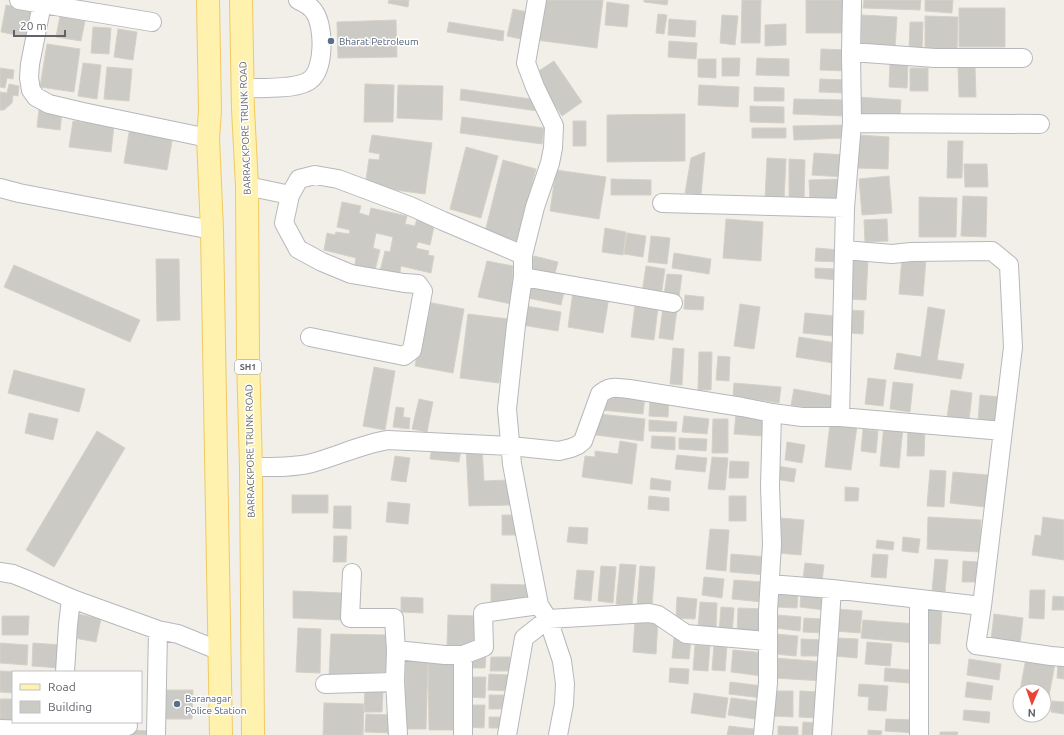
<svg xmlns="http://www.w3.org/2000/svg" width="1064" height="735" viewBox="0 0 1064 735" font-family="Ubuntu,sans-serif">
<rect width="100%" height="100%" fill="#f1efe8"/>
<path fill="#cccac5" stroke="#d6d1c6" d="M389,0h20l-1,7 -20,-4z
M541,0h62l-6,48 -61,-8z
M644,0h24l-1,5 -23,-3z
M742,0h19l-1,43h-19z
M806,0h38v33h-38z
M864,0h57l-1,10 -57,-2z
M925,0h28l-1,13 -27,-2z
M607,2l22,3 -2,22 -22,-2z
M6,5l30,6 -5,27 -30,-6z
M959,8h46v39h-46z
M513,9l19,4 -6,27 -19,-4z
M658,14l9,1 -3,19 -8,-1z
M722,15l16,1 -3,29 -15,-2z
M862,15l35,2 -2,32 -34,-1z
M60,16l25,5 -4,20 -25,-4z
M925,16l33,1 -1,34 -32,-1z
M669,19l27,2 -1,16 -27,-2z
M396,20l1,37 -59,1 -1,-36z
M449,22l55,9 -1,10 -56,-9z
M910,22h13l-1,27h-13z
M786,24v21l-21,1v-21z
M93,27l18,1 -2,26 -18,-1z
M118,29l19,3 -4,28 -19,-3z
M669,41l28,2 -1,16 -28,-2z
M47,44l33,5 -6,43 -34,-5z
M821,49l27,1 -1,21 -27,-1z
M722,58h18l-1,18h-17z
M757,58l32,1v17l-33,-1z
M698,59h18v19l-18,-1z
M554,61l28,41 -20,14 -28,-42z
M890,62l18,1 -1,25 -18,-1z
M83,63l18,2 -4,34 -19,-3z
M975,66l1,31h-17l-1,-30z
M107,67l25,2 -3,32 -25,-2z
M0,68l14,2 -1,9 -6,-1 -2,10 -5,-1z
M910,68h18v23h-18z
M820,79l26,1 -1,13 -26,-1z
M9,84l10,2 -1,10 -5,-1 -1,8 -8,7h-4v-18l7,1z
M365,84l29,1 -1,37h-29z
M398,85l45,1 -1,34 -45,-2z
M699,85l40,2 -1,20 -40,-2z
M754,87l30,1v13h-30z
M461,89l77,11 -1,11 -77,-11z
M857,97l44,3 -1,17 -44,-3z
M794,99l51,1 -1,16 -51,-2z
M750,106l34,1v16l-34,-1z
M39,109l23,3 -2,18 -23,-3z
M685,114v47l-78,1v-47z
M462,117l82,11 -2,16 -82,-11z
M73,121l41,5 -3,26 -42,-5z
M573,121h13v25h-13z
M844,125l1,13 -51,2 -1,-14z
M130,127l43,8 -6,35 -43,-7z
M752,128h34v10h-34z
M372,135l60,8 -7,51 -60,-8 4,-27 10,1 1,-6 -11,-2z
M858,135l31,2 -1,32 -31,-1z
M948,141h15l-1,37h-15z
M466,147l32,9 -17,62 -31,-9z
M705,152l-4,43 -16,-2 6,-35z
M814,153l32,2 -2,22 -32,-2z
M767,158l19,1 -2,41 -19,-1z
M789,159l16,1 -1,40h-15z
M503,160l33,9 -19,72 -32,-9z
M964,164h23l1,23h-23z
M556,170l50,7 -7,42 -49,-8z
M889,176l3,37 -30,2 -3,-36z
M611,179l40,1v15h-40z
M842,179l1,21 -33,1 -1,-21z
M963,196l24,1 -1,40 -25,-1z
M919,197l38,1 -1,39h-37z
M342,202l19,4 -2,7 10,3 2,-8 36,8 -2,8 10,2 2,-8 18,4 -5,23 -12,-3 -2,6 13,3 -1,4 6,1 -3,17 -30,-7 -2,13 -20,-4 6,-24 5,1 3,-15 -17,-4 -3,15 7,2 -6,24 -20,-5 2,-11 -32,-8 3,-17 8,2 1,-3 13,2 1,-4 -13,-3z
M726,219l37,3 -2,39 -38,-3z
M887,219l1,22 -23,1 -1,-22z
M605,228l21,4 -3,23 -21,-3z
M627,233l19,3 -3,21 -19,-3z
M651,236l19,2 -3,26 -19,-2z
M816,248l24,2 -1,12 -24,-1z
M674,253l37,6 -2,15 -37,-6z
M534,256l24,6 -4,15 -24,-5z
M902,257l24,2 -3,37 -24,-2z
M850,258l18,1 -2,41 -17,-1z
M156,259h23l1,61 -23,1z
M487,261l26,5 -2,38 -33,-7z
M14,265l126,55 -10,22 -126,-55z
M646,266l19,3 -4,27 -19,-3z
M815,268l22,1v11l-22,-2z
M667,274l15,1 -3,22 -15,-2z
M532,281l33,7 -4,17 -33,-7z
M573,292l36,5 -6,36 -35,-6z
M685,295l19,2 -1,13 -19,-1z
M427,302l37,7 -11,64 -38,-7z
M740,304l20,3 -6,42 -20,-3z
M635,305l23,3 -4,32 -23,-3z
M526,306l35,6 -3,19 -36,-6z
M663,307l14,2 -4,31 -14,-2z
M928,307l17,3 -8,50 27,4 -3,15 -67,-10 3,-16 24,4z
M850,310l14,1 -1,23 -14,-1z
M805,313l30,3 -2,20 -30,-3z
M468,314l40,5 -9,64 -39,-5z
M799,337l37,6 -3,20 -37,-6z
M673,348l11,1 -2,36 -12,-1z
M699,352h13l-1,38h-13z
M718,356l12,1 -1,24 -13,-1z
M374,367l21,4 -10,59 -22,-4z
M14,370l71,19 -6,23 -71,-19z
M868,378l18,2 -3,26 -18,-2z
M893,382l20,2 -3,28 -20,-3z
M734,383l47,4 -2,16 -46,-7z
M794,389l39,7 -2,16 -40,-7z
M951,390l21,3 -3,28 -22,-3z
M607,395l38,1 -2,18 -43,-4z
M980,395l20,2 -3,26 -19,-1z
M650,397l19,1 -1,19 -19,-1z
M419,399l14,3 -6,30 -15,-3z
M396,407l8,1 -1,9 7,1 -1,11 -16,-2z
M29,413l29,6 -5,21 -28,-7z
M599,414l46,5 -2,22 -47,-6z
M736,414l29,4 -3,18 -28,-2z
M684,416l25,3 -2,15 -25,-2z
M713,419h15v34h-16z
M649,420l28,2 -1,10 -27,-1z
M830,423l27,3 -6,44 -26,-3z
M884,425l19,2 -4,41 -19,-2z
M863,429l15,2 -2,22 -15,-2z
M908,429h17l-1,27h-17z
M97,431l28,17 -71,119 -28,-17z
M652,436l23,1v13l-24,-2z
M679,438l28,1 -1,12 -27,-2z
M620,441l17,3 -5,40 -50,-7 3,-21 10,1v-6l23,3z
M787,442l18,3 -3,18 -17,-3z
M432,446l29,3 -2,13 -29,-3z
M466,447h16l2,34 24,-1 2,25 -41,1z
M677,455l30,3 -2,14 -30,-3z
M395,456l15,2 -4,24 -15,-2z
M712,457l16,1 -3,32 -17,-1z
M730,461l19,1 -1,16h-19z
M777,466l19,3 -2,13 -20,-3z
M930,470l16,1 -2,36 -17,-1z
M953,472l35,3 -3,32 -35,-4z
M651,478l20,3 -1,10 -20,-2z
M845,487l14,1 -1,13h-13z
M292,495h36v18h-36z
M649,496l20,2v13l-21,-2z
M729,496h17v25h-17z
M388,502l22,2 -2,20 -22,-2z
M334,506h17v23l-18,-1z
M502,515h18l-1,20h-17z
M928,517l53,3 -1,32 -53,-3z
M1043,517l21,3v40l-32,-5 3,-20 6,1z
M781,518l23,2 -3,35 -23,-2z
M569,527l19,1 -1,16 -20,-2z
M710,529l19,1 -3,41 -20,-2z
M334,536h13l-1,26h-13z
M903,537l17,2 -2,14 -16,-2z
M877,540l17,2 -1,8 -17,-2z
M731,554l37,3 -2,18 -36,-3z
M873,554l15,1 -2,23 -15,-1z
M935,559l13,1 -3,32 -13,-1z
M963,561l15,1 -1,20h-15z
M805,563l19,2 -2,16 -19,-2z
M620,564l16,1 -4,41 -16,-2z
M601,566l15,1 -3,36 -15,-2z
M640,566l15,1 -3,39 -15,-1z
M577,570l17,1 -3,30 -17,-2z
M704,577l20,2 -2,19 -20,-3z
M734,580l30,2 -2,20 -30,-3z
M491,584l39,1 -1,17h-38z
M777,589l21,2 -1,17 -21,-1z
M801,590l24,2 -1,18 -24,-3z
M1030,590h15l-1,29 -15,-1z
M293,591l50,2 -1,27 -49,-2z
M1053,596l11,1v13h-12z
M401,597l22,1v15l-22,-1z
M677,597l20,2 -2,20 -19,-1z
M700,602l17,1 -1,26 -18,-1z
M721,607l13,1 -2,26 -13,-1z
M738,608l26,1 -1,26 -26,-1z
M924,608l18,1 -2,35 -18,-1z
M837,609l25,2 -2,22 -25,-2z
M74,613l27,6 -5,23 -27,-5z
M994,614l29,4 -3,25 -29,-3z
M448,615l27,1 -1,30 -27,-1z
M776,615l25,2 -1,14 -25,-3z
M2,616h27l-1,19h-26z
M804,618l20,1v14l-21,-1z
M635,619l23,2 -2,33 -23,-2z
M863,620l53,4 -2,19 -53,-5z
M298,628l23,1 -1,44 -24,-1z
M331,634l57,1 -2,43 -57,-2z
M776,634l22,2 -2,20 -22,-2z
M674,638l17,2 -2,19 -17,-1z
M836,638l22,1 -1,19 -23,-2z
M801,639l23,1 -1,16h-22z
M867,642l25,2 -2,22 -25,-2z
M0,643l28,2 -1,20 -27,-2z
M33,643l28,2 -1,23 -28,-2z
M714,644l13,1 -2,26 -13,-1z
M695,645l15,1 -2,25 -15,-1z
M733,650l32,3 -3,23 -31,-4z
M468,654l18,1 -1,13h-17z
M406,657l22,1 -2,71h-22z
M491,657h19l-1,14h-19z
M428,658h29v72h-28z
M775,658l50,4 -1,19 -50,-3z
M1026,658l29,6 -8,42 -3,-1v-14h-24v10h-2z
M969,659l32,5 -2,16 -32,-5z
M1058,663l6,1v15l-7,-1z
M670,668l19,1 -1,15 -19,-2z
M885,668l25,2 -1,13 -25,-2z
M0,671l23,1h-10v21l-13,-1z
M489,674l21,1 -1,16 -21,-1z
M468,677h18l-1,21 -18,-1z
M730,682l33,4 -1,12 -33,-4z
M967,682l26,4 -2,14 -26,-3z
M859,684l29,2 -2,25 -18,-1 1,-13 -11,-1z
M162,690h31l-1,29h-30z
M365,690h18l-1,22h-18z
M772,691h21v26l-22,-1z
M800,691l21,1 -2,26 -20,-1z
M694,693l34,5 -3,20 -34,-5z
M489,695h17l-1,14h-16z
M731,698l32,4 -2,18 -33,-5z
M0,699h13v23l-13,2z
M1052,701l12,1v12l-13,-2z
M324,703l40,1 -1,31h-40z
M467,705h18l-1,23 -17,-1z
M964,710l26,2 -1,11 -26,-3z
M366,714l26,1v18l-27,-1z
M489,717h14l-1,11h-13z
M886,719l30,1v13l-31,-2z
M803,722l16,1 -1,12h-16z
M729,726l33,4v5h-35z
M778,726l20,1v8h-20z
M127,730l26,1 -1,4h-25z
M868,730l14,1 -1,4h-13z
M940,732h18l-1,3h-17z"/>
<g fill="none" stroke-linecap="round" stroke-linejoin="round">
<defs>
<path id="minor" d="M19,0l133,22
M537,0l-11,63 9,24 19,39 -1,22 -3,15 -15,44 -12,48v22l-7,48 -9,84 5,55 12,64 15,77 9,14 14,42 3,23 -1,20 -6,31
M852,0l-1,52 1,71 -7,85 -1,42 48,4 19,-2 81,-1 17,14 4,82 -31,259 -6,39 75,11 13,1
M42,4l-12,60 -1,14 2,12 5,7 13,7 34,8 125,26
M851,52l84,6h88
M242,88c17,0 55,2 68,-8 15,-11 14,-53 5,-67 -4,-7 -10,-10 -17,-13
M852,123l188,1
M247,186l43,9 9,-16 16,-4 23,4 72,27 33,15 80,34
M0,188l19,5 193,37
M290,195l-6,28 14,26 24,13 29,12 53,9 14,1 5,7 -11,59 -8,6 -94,-19
M662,203l183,5
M523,277l150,26
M840,417l4,-167
M251,467c20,0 41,1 61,-4 26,-7 50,-19 76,-23l123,6 48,5 12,-3 7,-3 5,-4 17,-47c10,-9 17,-6 29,-5l113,18 30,6 30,4h38l163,14
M0,572l13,2 15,6 47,20 83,30 20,4 42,17
M352,573l-2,45h44l2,32 -1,32 3,53
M770,584l62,5 150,17
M919,599v136
M396,650l49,5h18v80
M463,655l21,-8 -1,-34 56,-8
M65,672l3,-47 3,-26
M325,684l70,-2
M0,729l61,2 67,-5
M156,735l2,-105
M507,735l17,-97 24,-19 101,-6 9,2 28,19 82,7
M763,735l5,-52v-72l4,-67 -2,-58 2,-73
M822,735l10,-146"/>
<path id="major" d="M208,0l2,111 -2,27 4,92 9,505
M241,0l2,109 4,77 1,172 3,109 2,268"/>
</defs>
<use href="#minor" stroke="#b5b8bc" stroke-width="20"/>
<use href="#major" stroke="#f2c960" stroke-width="24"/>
<use href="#minor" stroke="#fff" stroke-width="18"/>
<use href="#major" stroke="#fff2af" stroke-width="22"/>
</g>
<g fill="#5c6f8a" stroke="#fff" stroke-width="1.5">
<circle cx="331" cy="41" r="4"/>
<circle cx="177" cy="704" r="4"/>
</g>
<g text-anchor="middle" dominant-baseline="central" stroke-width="3" stroke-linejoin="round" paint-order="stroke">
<rect fill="#fff" stroke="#8f9295" stroke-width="1" x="235" y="360" width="26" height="14" rx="3"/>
<g font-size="9" font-weight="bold" fill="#5f6368">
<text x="248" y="367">SH1</text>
</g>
<g font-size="10" fill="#4e5e75" stroke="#fff" text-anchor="start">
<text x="339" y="41">Bharat Petroleum</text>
<text x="185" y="698">Baranagar<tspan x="185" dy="12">Police Station</tspan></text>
</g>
<g font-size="10" fill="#5f6368" stroke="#fff">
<text transform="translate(245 128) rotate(-92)">BARRACKPORE TRUNK ROAD</text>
<text transform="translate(250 451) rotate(-91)">BARRACKPORE TRUNK ROAD</text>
</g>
</g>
<rect x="12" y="671" width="130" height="52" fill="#ffffff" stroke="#bfc1c3"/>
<rect x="20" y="684" width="20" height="6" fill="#fff2af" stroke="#bfc1c3"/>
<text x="48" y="691" font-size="12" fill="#5f6368">Road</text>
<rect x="20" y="701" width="20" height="12" fill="#cccac5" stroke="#bfc1c3"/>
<text x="48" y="711" font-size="12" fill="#5f6368">Building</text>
<g transform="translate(1032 703) rotate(182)"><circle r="19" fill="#ffffff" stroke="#bfc1c3"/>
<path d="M0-3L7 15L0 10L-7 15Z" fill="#ea4335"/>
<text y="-6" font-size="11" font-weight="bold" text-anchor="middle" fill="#5f6368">N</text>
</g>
<path d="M14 30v6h51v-6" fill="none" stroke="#5f6368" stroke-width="2"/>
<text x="20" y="30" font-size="12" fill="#5f6368" stroke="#ffffff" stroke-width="3" paint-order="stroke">20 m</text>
</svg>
